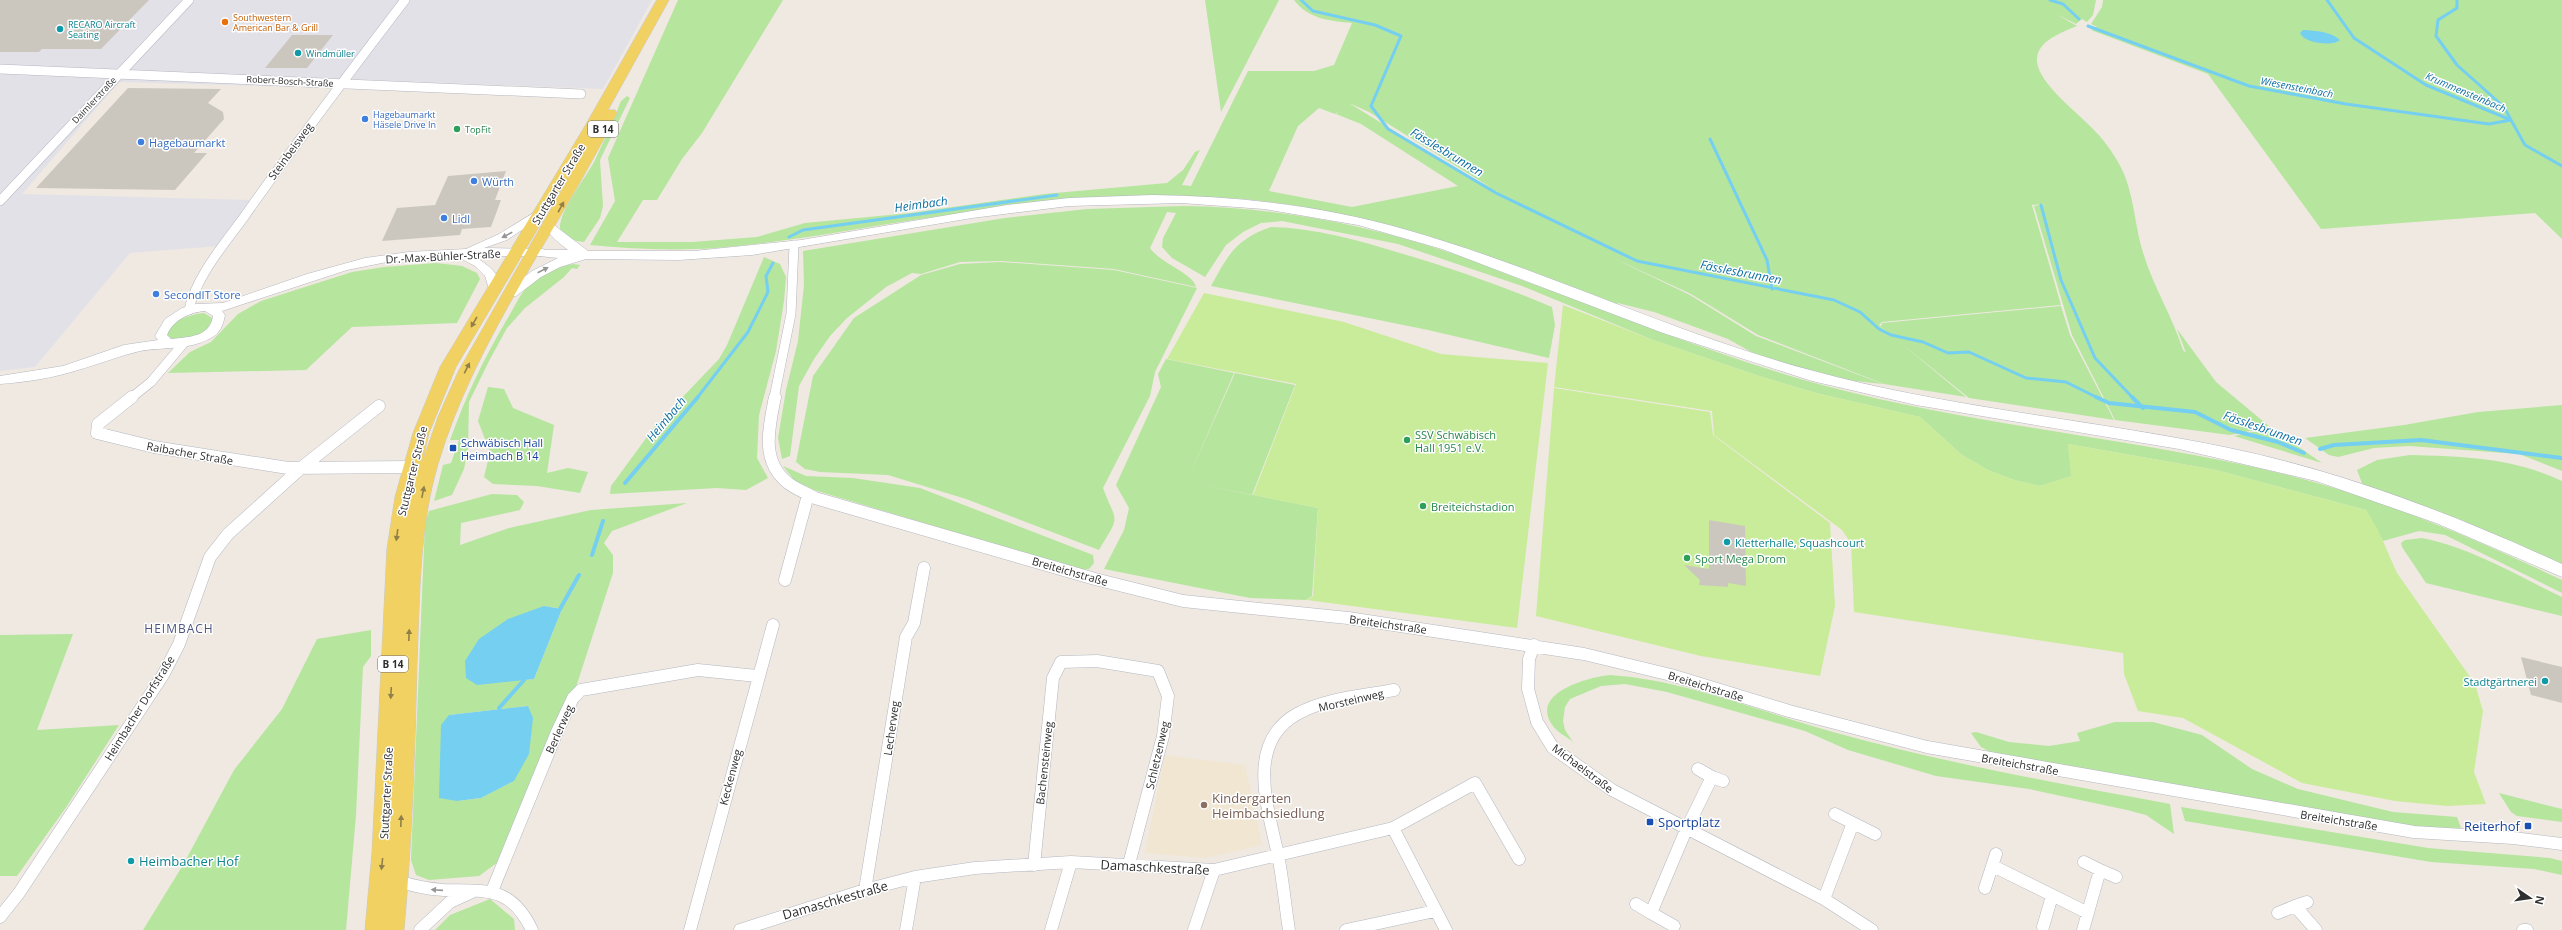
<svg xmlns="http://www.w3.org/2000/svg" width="2562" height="930" viewBox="0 0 2562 930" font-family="'Open Sans',sans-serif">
<rect width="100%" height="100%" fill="#efe9e1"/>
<path fill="#e3e1e8" d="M0,0h652l-49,89 -257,-10 -7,9 -220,-6 -97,112 230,6 -33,46 -89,7 -95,114 -35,4z"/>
<path fill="#f0e6d1" d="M1165,755l80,10 17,80 -56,13 -61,-5z"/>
<path fill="#b6e59e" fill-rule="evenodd" d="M678,0h105l-81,133 -20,26 -25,41h-14l-26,42h75l65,-5 48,-14 105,-10 134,-19 123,-11 16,-13 12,-18 5,-2 -18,35 9,1 57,-115h66l20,-6 18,-42c-22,-2 -44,-4 -58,-23h802l-3,15 -6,7 -5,-3 -6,5 -20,-10 21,12c-14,6 -42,15 -40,36 3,23 40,50 56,67 8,8 16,18 22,28 19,29 18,60 27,92 10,36 30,66 41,101l3,3 -9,-24 39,53 54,45 -40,8 -115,-15 -43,-85 -38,-129 11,-2 -13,1 29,100 -179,17 -3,3 87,72 -82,-13 -126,-49 -67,-41 -80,-37 79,38 66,41 127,48 -47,-5 -72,-20 -36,-20 -74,-27 -36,-9 -2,2c-121,-49 -242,-94 -373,-106 -47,-5 -94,0 -141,3 -39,3 -77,4 -116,8 -90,10 -180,31 -270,38 -43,3 -84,1 -126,-3l25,-44 -7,-43zM1349,103l20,9 121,75 -31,-16zM1319,108l16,6 4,-3 -3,3 25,10 97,62 -106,21 -83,-16 29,-65z
M1205,0h74l-58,112z
M2103,0h459v239l-27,-26 -214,16 -113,-155 -117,-44 6,-3 -6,-3 11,-17z
M627,96l3,2 -30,62 3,46 -3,12 -16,24c-8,-1 -23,-3 -24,-14 -1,-17 27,-52 35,-68 9,-19 18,-39 26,-59z
M1183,206c89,1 178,17 262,45 26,8 50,19 74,28 102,37 202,79 307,107 142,38 289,50 432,82 106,23 207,66 304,112v13l-117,-58 -26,-4 -36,10 -17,-31 -150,-40 -148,-26 4,32 -32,10 -26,-6 -26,-10 -26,-15 -42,-38 -104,-24 -57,-17 -106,-36 -131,-54 -124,-42 -116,-23 -21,2 -18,9 -17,13 -21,32 -33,-19 -10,-11 1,-9 13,-25 -9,-1 -17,36c10,15 44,26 46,39l-82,-18 -113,-8 -41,1 -39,12 -9,-1 -26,14 -39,31 -17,18 -16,23 -15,27 -9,70 -8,3 -4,-21 8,-48 12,-49 6,-56 -1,-34 202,-33 82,-9z
M1271,227c44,1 86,13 129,26 52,15 102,33 152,54l3,18 -6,33 -121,-28 -217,-44c17,-31 25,-47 60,-59z
M764,257l16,7 6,13 -2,24 -8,50 -17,64 -2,43 11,20 -22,12 -29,-2 -107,6 1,-8 44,-60 64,-67 8,-14z
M1000,262l114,8 83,18 -42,84 -5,24 -47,92c14,37 18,25 -4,62l-133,-51 -78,-24 -68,-3 -15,-3 -9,-7 17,-86 41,-58 67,-43 39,-11z
M436,263l26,3 15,7 3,6 -23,44 -105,4 -46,43 -138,3 22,-21 21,-10 27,-28 23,-13 91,-29 32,-5z
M573,264l7,1 -3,4 -5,-1 -8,9 -39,31 -18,20 -18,33 -20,41 -1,46 -4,21 -12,26 -18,6 9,-36 8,-2 8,-23h-9c16,-44 32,-78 56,-119 7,-11 13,-25 21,-34 12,-12 29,-20 46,-23z
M2061,306l9,29 44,85 -145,-22 -88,-71 1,-4z
M204,313l8,5 1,4c-5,11 -35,27 -45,15 -12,-13 28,-24 36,-24z
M1166,359l68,14 -47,108 48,-108 60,12 -43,110 -63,-13 129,26 -6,88 -6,4 -56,-2 -146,-29 20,-39 5,-22 -13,-23 45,-98 -3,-13z
M488,387l16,2 9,19 41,17 -7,48 21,-5 20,4 -8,21 -43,-7 -44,-2 -9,-7 6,-25 -12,-31z
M2562,405v66l-43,-17 -110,-8 -35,2 -36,9 -9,-2 -24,-17 99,-13 74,-13z
M2271,428l51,35 -88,-27z
M2410,455c52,1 104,3 152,26v87l-199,-82 -6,-16 20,-10z
M783,466l23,10 47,2 67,10 173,67 1,8 -5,6 -9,1 -266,-80 -20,-10z
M492,494l25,1 7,7 -4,8 -59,13 -1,22 49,-17 82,-18 96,-7 -75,28 -8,12 9,12v18l-37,114 -52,110 -26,65 -19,14 -50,4 -13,-5 -5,-15 14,-337 4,-12zM544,606l18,3 -28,70 -10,1zM528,706l-14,75 -33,17 -24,3 -8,-86z
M2422,538c50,10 94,37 140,59v19l-136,-33 -24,-36 -1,-4 4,-3z
M371,630v26l-8,11 -7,148 -10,115h-203l40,-65 51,-95 48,-61 35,-70z
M73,634l-36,96 82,-5 -52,81 -50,70h-17v-241z
M1610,675c76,5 150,37 223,57 111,31 224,51 337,72l4,30 -28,-19 -19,-5 -98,-21 -93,-13 -88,-26 -43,-19 -138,-39 -42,-8 -24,2 -31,13 -5,8 -2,14 2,9 8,12c-6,-5 -16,-10 -20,-16 -25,-33 36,-49 57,-51z
M2115,722h38l49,13 50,34 46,20 95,23 64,5 4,11 -49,-1 -420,-74 -11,-6 -10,-14 5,-1 33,10 40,4 31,-5 -3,-8z
M2499,793l63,16v13l-45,-6 -6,-4z
M2181,807l247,41 122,10 12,3v14l-28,-6 -103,-7 -246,-41z
M490,899l24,20 1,11h-80l15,-15z"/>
<path fill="#c9ec9a" d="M1204,293l140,29 97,32 107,9 -31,265 -210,-28 6,-4 5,-88 -65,-13 43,-111 -129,-25z
M1563,305l90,35 106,36 57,17 104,24 42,38 26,15 26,10 26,6 31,-10 -3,-32 148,26 150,40 12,20 19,43 78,111 8,27 -9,61 12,32 -39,2 -52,-5 -93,-18 -119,-65 -45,-7 -14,-37 -1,-21 -269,-41 -3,-69 -9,-13 -128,-95 -2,-24 -158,-24z
M1554,388l156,24 3,23 117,88 5,83 -15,70 -119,-20 -165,-40z"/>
<path fill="#75cff0" d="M2303,30c13,1 27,1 37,10 -8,7 -36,3 -40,-7z
M544,606l18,3 -28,70 -57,6 -11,-7 -1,-17 14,-22 29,-20z
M528,706l5,12 -4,36 -15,27 -33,17 -24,3 -18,-3 2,-73 8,-10z"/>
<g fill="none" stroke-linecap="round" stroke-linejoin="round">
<path stroke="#75cff0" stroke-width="3" d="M1301,0l12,11 62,14 26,11 -30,70 17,23 108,64 141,68 197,39 26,12 19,17 12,6 32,7 25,11 21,-1 57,26 40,4 32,16
M2050,0l13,4 16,15
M2327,0l27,38 72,47 85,35 14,25 37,21
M2088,26l161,60 97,18 143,20 22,-4 -7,-13 -47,-42 -21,-29 2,-16 19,-12v-8
M1710,139l57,121 5,29
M2041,205l20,75 34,78 38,40
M789,237l14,-7 254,-35
M697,398l51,-66 20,-40 -2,-16 7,-13"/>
<path stroke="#75cff0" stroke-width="4" d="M2096,397l13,6 86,9 36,18 47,12 26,11
M2132,397l11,11
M2320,449l14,-4 87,-5 141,18
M625,483l73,-86
M592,555l11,-34
M560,609l19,-34
M499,708l25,-28"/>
</g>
<path fill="#cbc7bf" d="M0,0h149l-48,49h-59l-3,3h-39z
M292,35h41l-26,33h-42z
M128,88l93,1 -13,14 15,9 1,7 -30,34h13l-32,37 -139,-2z
M506,171l-11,29h6l-10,27 -29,2 -2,6 -78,6 15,-33 38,-3 13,-29z
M1709,520l36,6 1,60 -18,-3v4l-29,-2 1,-5 -16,-15 25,4z
M2521,657l41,10v36l-31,-8z"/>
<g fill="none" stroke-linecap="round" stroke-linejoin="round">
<defs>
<path id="minor-far1" d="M0,69l581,25
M0,201l189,-201
M189,310c6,-32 36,-67 55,-93 52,-74 106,-145 161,-217
M131,398l20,-16 32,-38
M774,398l17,-84 3,-69"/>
<path id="minor" d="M132,397l-34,27 -1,9 57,14 134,21 123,-1
M775,397c-6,30 -15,64 13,86 8,6 18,10 27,15l280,81 88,22 165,17 236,36 87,21 118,36 138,36 487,85 99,6 49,6
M785,580l23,-85
M1534,645l-5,14 -1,30 9,33 16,26 59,42 212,109 48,31
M1712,777l11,4
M1835,814l18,9
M1393,828l53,102
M2084,862l16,8
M1034,865l19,-187 8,-16 36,-1 61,10 10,25 -5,40 -34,128
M1993,866l95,47
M398,881c15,5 30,8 46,9 43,1 67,-4 88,40
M1985,888l11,-34
M865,890l41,-253 8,-14 10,-55
M492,891l65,-159 16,-34 8,-8 117,-20 59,6
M1824,899l29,-76 22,11
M1636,904l15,9 35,-83 26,-53 -14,-8
M2295,906l12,-4
M1651,913l23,13
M2278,913l17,-7 21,24
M0,917l19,-24 144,-218 16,-31 31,-87 18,-23 73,-66 78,-62
M2043,927l9,-31
M420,930l30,-28 22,-10
M690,930l83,-305
M740,930l125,-40 50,-13 60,-9 96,-6 143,8 179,-42 82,-45 44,76
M906,930l9,-53
M1051,930l20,-68
M1194,930l20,-60
M1289,930c-4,-25 -6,-50 -11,-75 -10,-47 -33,-112 19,-141 29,-16 65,-18 97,-24
M1346,930l89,-19
M2083,930l17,-60 16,7
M2523,930h4"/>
<path id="tertiary" d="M540,209l4,2v4l-37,25 -23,8 59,1 6,4 -2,3h-74c10,5 34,21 25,36h-8l-5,-16 -10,-10 -19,-10 -25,2 -44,4 -40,8 -125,41 3,4c-2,11 -5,19 -16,24 -20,11 -47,8 -69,12 -21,5 -41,13 -62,19 -25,8 -51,12 -78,14v-8l63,-10 61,-21 34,-5 -3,-4 10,-17 17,-11 14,-4 27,-1 84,-29 58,-16 44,-6 57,-3 33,-15zM205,311l8,5c-3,21 -24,21 -42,23l-4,-4c6,-15 23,-23 38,-24z"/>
<path id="secondary" d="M1152,195c87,1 172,11 255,35 137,39 265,103 403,140 137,38 280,49 419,78 116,24 226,67 333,116v13l-126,-54 -120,-42 -137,-32 -263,-44 -104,-24 -149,-48 -221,-84 -84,-24 -94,-16 -83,-6 -112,3 -97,12 -220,37 -73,5 -93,-1 -26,8 -19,10 -25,19h-10l-2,-3 28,-22 26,-13 -19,-2 -2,-3 2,-3h29c-10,-8 -17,-13 -24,-24l1,-3 5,-1 38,29h106l107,-11 206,-35 62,-7z"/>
<path id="primary" d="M657,0h12l-61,110h7l2,3c-57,116 -142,226 -179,351 -19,64 -18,131 -21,198 -2,89 -5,179 -13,268h-39l7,-77 15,-304 8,-52 18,-64 27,-66 145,-241zM586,147l-128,225 -20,45 -16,46 7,-30 27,-66z"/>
</defs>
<use href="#minor-far1" stroke="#b4b7c1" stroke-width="10"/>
<use href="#minor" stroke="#b4b7c1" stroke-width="13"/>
<use href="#tertiary" stroke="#b4b7c1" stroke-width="1"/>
<use href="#secondary" stroke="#b4b7c1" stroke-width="1"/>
<use href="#primary" stroke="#c9c9c9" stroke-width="1"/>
<use href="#minor-far1" stroke="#fff" stroke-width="9"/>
<use href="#minor" stroke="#fff" stroke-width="12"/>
<use href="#tertiary" fill="#fff" fill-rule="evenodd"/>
<use href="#secondary" fill="#fff" fill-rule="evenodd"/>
<use href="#primary" fill="#f2d163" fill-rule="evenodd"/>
</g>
<defs><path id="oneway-solid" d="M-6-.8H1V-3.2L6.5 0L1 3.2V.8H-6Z"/></defs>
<g fill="#908048">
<use href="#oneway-solid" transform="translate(561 207) rotate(-61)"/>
<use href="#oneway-solid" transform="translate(474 322) rotate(120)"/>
<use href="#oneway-solid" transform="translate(467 368) rotate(-63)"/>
<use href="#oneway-solid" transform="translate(423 492) rotate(-79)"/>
<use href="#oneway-solid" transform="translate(397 535) rotate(98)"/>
<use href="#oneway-solid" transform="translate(409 635) rotate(-88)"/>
<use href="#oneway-solid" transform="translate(391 693) rotate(93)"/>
<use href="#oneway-solid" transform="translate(401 821) rotate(-88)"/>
<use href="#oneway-solid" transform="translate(382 864) rotate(96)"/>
</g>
<g fill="#969696">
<use href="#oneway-solid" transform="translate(507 235) rotate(152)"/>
<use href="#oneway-solid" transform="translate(543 270) rotate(-27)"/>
<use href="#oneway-solid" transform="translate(437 890) rotate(-176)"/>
</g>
<circle fill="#e8710a" stroke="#fff" stroke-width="1.5" cx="225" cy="22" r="4"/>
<g fill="#0f9aa8" stroke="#fff" stroke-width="1.5">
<circle cx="60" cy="29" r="4"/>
<circle cx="298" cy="53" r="4"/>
<circle cx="1727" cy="542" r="4"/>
<circle cx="2545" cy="681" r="4"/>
<circle cx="131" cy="861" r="4"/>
</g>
<g fill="#3f7fe0" stroke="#fff" stroke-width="1.5">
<circle cx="365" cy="119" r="4"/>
<circle cx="141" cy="142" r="4"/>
<circle cx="474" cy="181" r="4"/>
<circle cx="444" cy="218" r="4"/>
<circle cx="156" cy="294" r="4"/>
</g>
<g fill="#2e9e5b" stroke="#fff" stroke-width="1.5">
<circle cx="457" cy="129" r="4"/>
<circle cx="1407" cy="440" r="4"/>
<circle cx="1423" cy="506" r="4"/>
<circle cx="1687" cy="558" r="4"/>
</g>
<g fill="#1a4fb4" stroke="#fff" stroke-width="1.5">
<rect x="449" y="444" width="8" height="8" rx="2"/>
<rect x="1646" y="818" width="8" height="8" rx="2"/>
<rect x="2524" y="822" width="8" height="8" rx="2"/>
</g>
<circle fill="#8d6e63" stroke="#fff" stroke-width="1.5" cx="1204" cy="805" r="4"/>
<g text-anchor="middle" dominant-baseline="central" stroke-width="3" stroke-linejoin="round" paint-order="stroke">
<g font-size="9" fill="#c56008" stroke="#fff" text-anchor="start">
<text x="233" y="17">Southwestern<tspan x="233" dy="10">American Bar &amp; Grill</tspan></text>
</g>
<g font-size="9" fill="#0d838f" stroke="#fff" text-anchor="start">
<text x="68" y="24">RECARO Aircraft<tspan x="68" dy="10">Seating</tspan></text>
<text x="306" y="53">Windmüller</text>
</g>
<g font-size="9" fill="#2e2e2e" stroke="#fff">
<text transform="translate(290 81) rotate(3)">Robert-Bosch-Straße</text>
<text transform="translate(94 100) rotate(-47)">Daimlerstraße</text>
</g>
<g font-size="9" fill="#366cbe" stroke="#fff" text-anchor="start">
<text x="373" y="114">Hagebaumarkt<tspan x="373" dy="10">Häsele Drive In</tspan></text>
</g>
<g font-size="9" fill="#27864d" stroke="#fff" text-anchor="start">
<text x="465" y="129">TopFit</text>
</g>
<g font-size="10" font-style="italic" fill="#0d6fa3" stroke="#fff">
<text transform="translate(2297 87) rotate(11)">Wiesensteinbach</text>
<text transform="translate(2466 92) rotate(23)">Krummensteinbach</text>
</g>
<g fill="#fff" stroke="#6d6d6d" stroke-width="1">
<rect x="588" y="121" width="30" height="16" rx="3"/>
<rect x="378" y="656" width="30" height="16" rx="3"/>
</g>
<g font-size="10" font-weight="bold" fill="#2e2e2e">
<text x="603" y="129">B 14</text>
<text x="393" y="664">B 14</text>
</g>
<g font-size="11" fill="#366cbe" stroke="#fff" text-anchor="start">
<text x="149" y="142">Hagebaumarkt</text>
<text x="482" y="181">Würth</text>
<text x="452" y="218">Lidl</text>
<text x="164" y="294">SecondIT Store</text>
</g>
<g font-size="11" fill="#2e2e2e" stroke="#fff">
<text transform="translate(290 151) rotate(-54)">Steinbeisweg</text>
<text transform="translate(558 184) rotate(-59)">Stuttgarter Straße</text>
<text transform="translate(443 256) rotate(-3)">Dr.-Max-Bühler-Straße</text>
<text transform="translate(190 453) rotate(10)">Raibacher Straße</text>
<text transform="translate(412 471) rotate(-76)">Stuttgarter Straße</text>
<text transform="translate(1070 571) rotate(16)">Breiteichstraße</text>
<text transform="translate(1388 624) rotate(8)">Breiteichstraße</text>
<text transform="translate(1706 686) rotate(17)">Breiteichstraße</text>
<text transform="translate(1351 700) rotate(-13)">Morsteinweg</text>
<text transform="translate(139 708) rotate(-58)">Heimbacher Dorfstraße</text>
<text transform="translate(891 728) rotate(-82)">Lecherweg</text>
<text transform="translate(559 729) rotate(-66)">Berlerweg</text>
<text transform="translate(1157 755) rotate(-77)">Schletzenweg</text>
<text transform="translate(1044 763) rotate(-84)">Bachensteinweg</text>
<text transform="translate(2020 764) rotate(10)">Breiteichstraße</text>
<text transform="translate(1583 768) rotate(37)">Michaelstraße</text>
<text transform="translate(730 777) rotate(-75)">Keckenweg</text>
<text transform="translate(386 793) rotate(-87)">Stuttgarter Straße</text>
<text transform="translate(2339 820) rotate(9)">Breiteichstraße</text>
</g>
<g font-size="11" fill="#27864d" stroke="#fff" text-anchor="start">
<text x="1415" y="434">SSV Schwäbisch<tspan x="1415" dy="13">Hall 1951 e.V.</tspan></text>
<text x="1431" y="506">Breiteichstadion</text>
<text x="1695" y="558">Sport Mega Drom</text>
</g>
<g font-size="11" fill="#164399" stroke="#fff" text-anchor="start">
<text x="461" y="442">Schwäbisch Hall<tspan x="461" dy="13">Heimbach B 14</tspan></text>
</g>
<g font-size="11" fill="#0d838f" stroke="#fff" text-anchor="start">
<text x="1735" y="542">Kletterhalle, Squashcourt</text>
<text x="2537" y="681" text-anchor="end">Stadtgärtnerei</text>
</g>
<g font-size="12" font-style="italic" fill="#0d6fa3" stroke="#fff">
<text transform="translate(1447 152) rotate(31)">Fässlesbrunnen</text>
<text transform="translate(921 204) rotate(-8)">Heimbach</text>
<text transform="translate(1741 272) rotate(11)">Fässlesbrunnen</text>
<text transform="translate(666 419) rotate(-50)">Heimbach</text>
<text transform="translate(2263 428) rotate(19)">Fässlesbrunnen</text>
</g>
<g font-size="12" letter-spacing="1" fill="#4d5680" stroke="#fff">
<text x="179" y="628">HEIMBACH</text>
</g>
<g font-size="13" fill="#785e54" stroke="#fff" text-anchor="start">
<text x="1212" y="798">Kindergarten<tspan x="1212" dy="15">Heimbachsiedlung</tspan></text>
</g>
<g font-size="13" fill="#164399" stroke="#fff" text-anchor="start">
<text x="1658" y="822">Sportplatz</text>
<text x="2520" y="826" text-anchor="end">Reiterhof</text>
</g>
<g font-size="13" fill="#0d838f" stroke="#fff" text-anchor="start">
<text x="139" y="861">Heimbacher Hof</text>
</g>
<g font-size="13" fill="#2e2e2e" stroke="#fff">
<text transform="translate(1155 867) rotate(3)">Damaschkestraße</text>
<text transform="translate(835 900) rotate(-16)">Damaschkestraße</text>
</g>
</g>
<g transform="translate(2530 898) rotate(103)" stroke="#ffffff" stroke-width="3" paint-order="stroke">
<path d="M0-3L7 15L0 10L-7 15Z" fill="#2e2e2e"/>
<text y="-6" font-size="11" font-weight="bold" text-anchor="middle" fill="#2e2e2e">N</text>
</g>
</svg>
